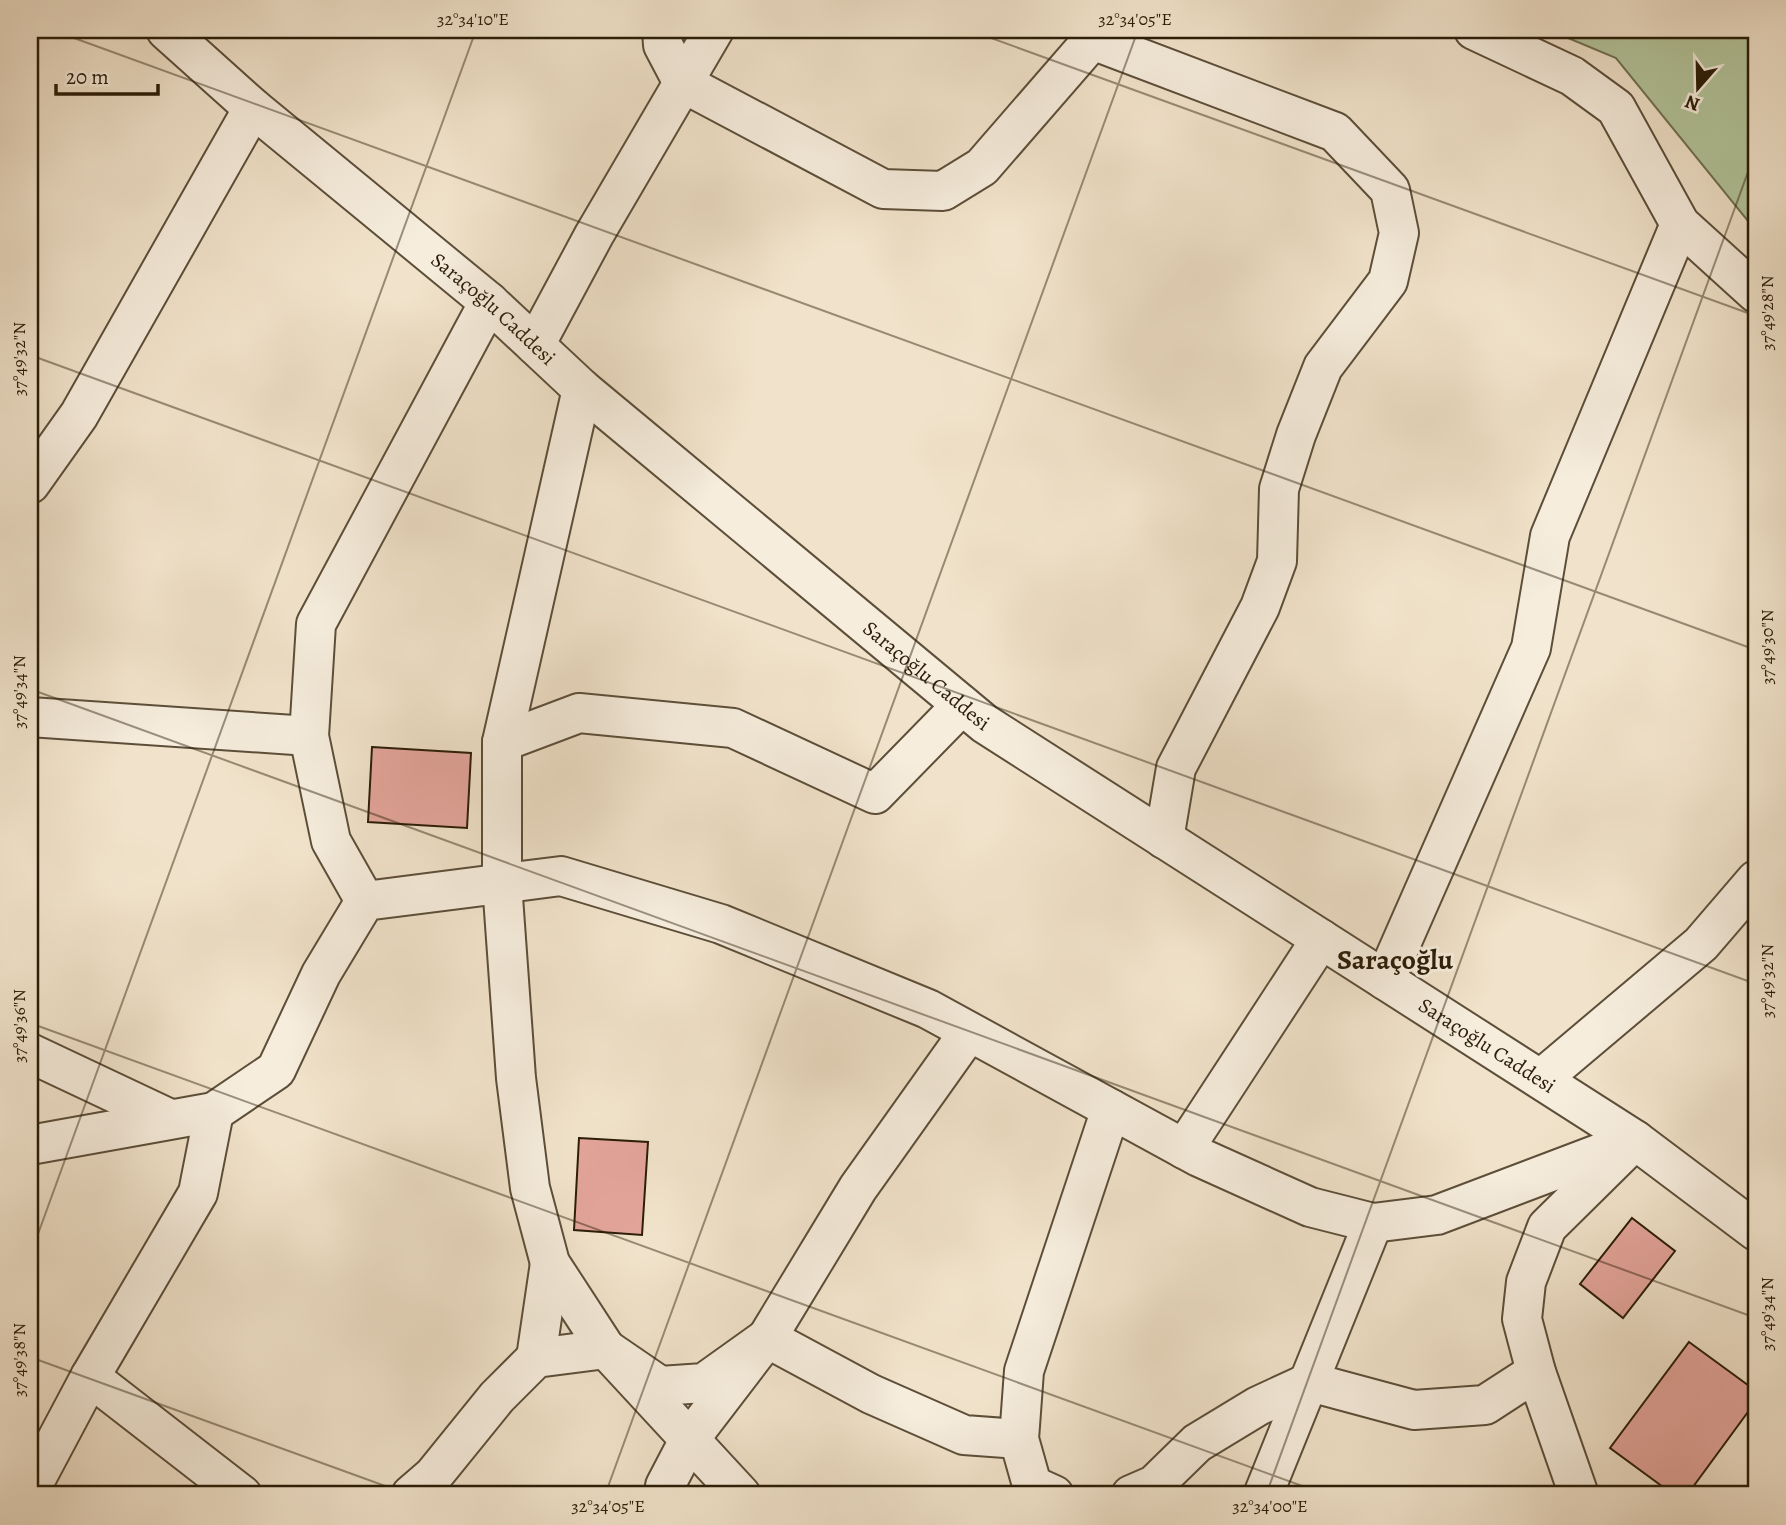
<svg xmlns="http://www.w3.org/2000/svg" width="1786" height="1525" viewBox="0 0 1786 1525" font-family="Alegreya,serif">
<rect width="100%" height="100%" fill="#f1e3cb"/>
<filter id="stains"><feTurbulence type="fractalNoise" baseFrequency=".00286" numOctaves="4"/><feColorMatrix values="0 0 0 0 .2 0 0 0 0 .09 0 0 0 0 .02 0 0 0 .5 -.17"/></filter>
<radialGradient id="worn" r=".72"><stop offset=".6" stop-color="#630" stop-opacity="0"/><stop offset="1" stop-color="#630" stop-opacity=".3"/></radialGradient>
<path fill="#b3c59c" stroke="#6f7152" stroke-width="2" d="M1549,30h207v201l-140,-173z"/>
<path fill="#e4a59b" stroke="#2b1d08" stroke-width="2" d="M372,747l99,6 -4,75 -99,-6z
M579,1138l69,4 -6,93 -68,-5z
M1632,1218l43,33 -52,67 -43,-34z
M1689,1342l67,49v10l-69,94h-13l-64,-47z"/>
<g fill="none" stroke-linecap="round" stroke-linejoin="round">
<defs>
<g id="minor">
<path id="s1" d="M166,30l87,78 236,194 93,87 403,335 650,416 121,91"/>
<path d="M662,30l1,15 20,38 200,106 60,2 39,-24 119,-137"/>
<path d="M1474,30l98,46 44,32 64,116 76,69"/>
<path d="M1095,41l240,91 55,58 9,43 -11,48 -65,86 -27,68 -17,54 -2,72 -17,46 -84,161 -12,71"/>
<path d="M535,345l59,-110 120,-205"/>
<path d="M582,389l-80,353v141l14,195 14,110 20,75 56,86 135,146"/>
<path d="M30,484l49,-69 174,-307"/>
<path d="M30,717l279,19"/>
<path d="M502,742l77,-29 154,15 142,66 87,-89"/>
<path d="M365,901l-34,-60 -22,-105 7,-112 173,-322"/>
<path d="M1385,980l146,-332 19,-112 130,-312"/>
<path d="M30,1053l140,66"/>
<path d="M1541,1079l160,-135 55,-64"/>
<path d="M30,1145l184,-33 62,-42 45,-96 44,-73 196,-25 160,48 207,85 271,148 111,50 63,16 64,-8 198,-75"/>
<path d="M1184,1149l137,-210"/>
<path d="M536,1358l14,-95"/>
<path d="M90,1377l152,118"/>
<path d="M30,1490l60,-113 108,-184 16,-81"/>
<path d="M411,1495l22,-19 64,-79 39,-39 70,-9 54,37 44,-3 63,-45 104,56 93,41 55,4"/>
<path d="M664,1495l1,-9 24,-46 78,-102 91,-150 111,-156"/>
<path d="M1054,1495l-22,-10 -13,-46 5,-68 87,-262"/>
<path d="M1131,1495l23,-10 43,-42 61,-37 52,-24 104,28 71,-5 51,-33"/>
<path d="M1263,1495l110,-272"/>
<path d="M1579,1495l-43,-123 -14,-53 4,-37 21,-55 77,-76"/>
</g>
</defs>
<use href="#minor" stroke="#5c4e39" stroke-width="42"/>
<use href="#minor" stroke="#f6eddd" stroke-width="38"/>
</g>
<path fill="none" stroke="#2b1d08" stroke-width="2" stroke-opacity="0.45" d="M52,30l1704,620M969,30l787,286M30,355l1726,629M30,689l1726,629M30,1023l1297,472M30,1256l446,-1226M30,1357l380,138M605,1495l533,-1465M1266,1495l490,-1345"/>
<g text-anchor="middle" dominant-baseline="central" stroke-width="6" stroke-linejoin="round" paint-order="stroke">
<g font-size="21" fill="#2b1d08" stroke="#f6eddd">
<text stroke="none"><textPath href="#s1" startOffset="430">Saraçoğlu Caddesi</textPath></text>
<text stroke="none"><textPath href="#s1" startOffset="998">Saraçoğlu Caddesi</textPath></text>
<text stroke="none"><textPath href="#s1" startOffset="1670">Saraçoğlu Caddesi</textPath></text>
</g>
<g font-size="28" font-weight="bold" fill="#2b1d08" stroke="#f6eddd">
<text x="1395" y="960">Saraçoğlu</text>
</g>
</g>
<rect width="1786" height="1525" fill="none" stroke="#f1e3cb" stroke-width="77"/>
<g transform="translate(1698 88) rotate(200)" stroke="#f6eddd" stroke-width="5" paint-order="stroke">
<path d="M0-5L12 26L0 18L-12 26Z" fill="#2b1d08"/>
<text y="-10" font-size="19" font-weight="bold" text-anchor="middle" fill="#2b1d08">N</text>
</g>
<path d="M56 84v10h102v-10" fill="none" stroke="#2b1d08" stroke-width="3.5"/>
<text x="66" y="84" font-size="21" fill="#2b1d08" stroke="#f6eddd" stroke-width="5" paint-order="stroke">20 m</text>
<rect x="38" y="38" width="1710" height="1448" fill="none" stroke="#2b1d08" stroke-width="2.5"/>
<g font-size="18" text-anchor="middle" fill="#2b1d08">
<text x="473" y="25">32°34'10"E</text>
<text x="1135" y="25">32°34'05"E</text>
<text transform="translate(1767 313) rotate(-90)" y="6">37°49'28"N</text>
<text transform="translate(19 359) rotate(-90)" y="6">37°49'32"N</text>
<text transform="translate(1767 647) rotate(-90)" y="6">37°49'30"N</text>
<text transform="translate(19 692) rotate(-90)" y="6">37°49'34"N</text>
<text transform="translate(1767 981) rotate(-90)" y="6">37°49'32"N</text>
<text transform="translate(19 1026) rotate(-90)" y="6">37°49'36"N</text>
<text transform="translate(1767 1314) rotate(-90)" y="6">37°49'34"N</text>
<text transform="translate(19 1360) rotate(-90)" y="6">37°49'38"N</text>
<text x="608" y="1512">32°34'05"E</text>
<text x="1270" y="1512">32°34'00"E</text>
</g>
<rect width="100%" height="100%" filter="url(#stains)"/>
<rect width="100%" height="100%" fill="url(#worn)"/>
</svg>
